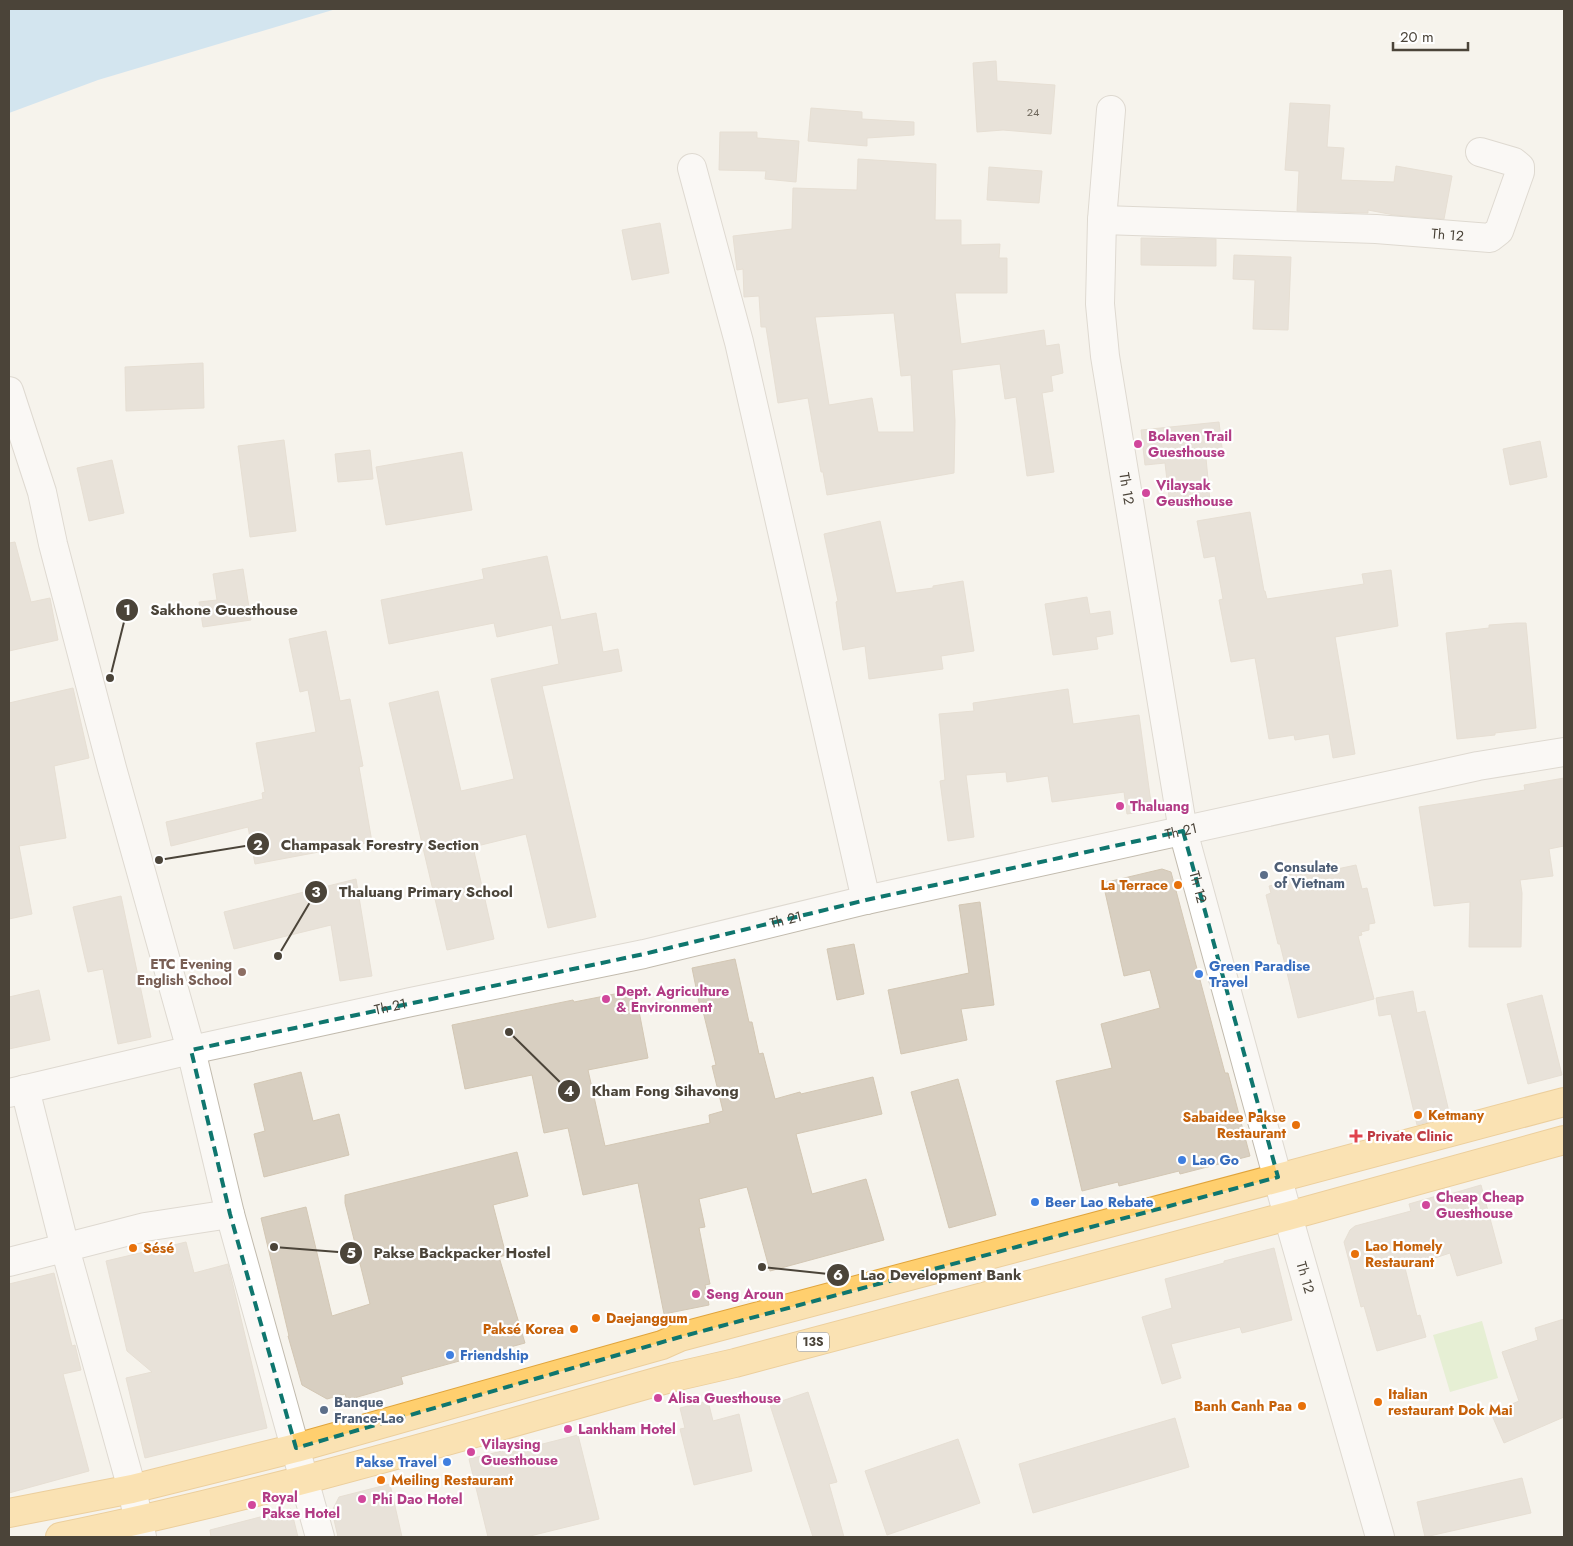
<svg xmlns="http://www.w3.org/2000/svg" width="1573" height="1546" viewBox="0 0 1573 1546" font-family="Jost,sans-serif">
<rect width="100%" height="100%" fill="#f6f3ec"/>
<path fill="#d2eab5" d="M1482,1321l16,57 -48,14 -17,-57z"/>
<path fill="#a9d4f2" d="M9,9h327l-238,71 -89,33z"/>
<path fill="#d8cfc1" stroke="#d3c7b4" fill-rule="evenodd" d="M996,61l1,20 58,4 -4,49 -48,-4 -26,2 -4,-69z
M1290,103l40,2 -3,42 17,1 -3,32 53,2 2,-16 56,10 -8,43 -50,-4 -26,-5v3l-71,-2 2,-40 -14,-1z
M811,108l51,4v7l52,3v13l-47,3v8l-59,-5z
M720,132h37v6l42,3 -3,41 -31,-3 1,-8 -47,-1z
M858,159l78,5 -1,56h26v25l39,-1 -1,14h8v35h-52l6,51 83,-14 2,16 13,-2 4,29 -12,3 2,15 -11,2 12,79 -27,4 -11,-79 -11,2 -5,-35 -48,6 3,51 -1,52 -127,22 -4,-23h-2l-13,-74 -30,5 -12,-76h-5l-2,-31 -15,1 -1,-28 -6,1 -4,-34 59,-7 1,-41 64,2zM894,313l7,63 10,-1 3,57h-36l-6,-34 -43,7 -14,-88z
M989,167l53,4 -3,32 -52,-3z
M660,223l9,50 -37,7 -10,-50z
M1141,238l75,1v27l-75,-1z
M1234,255l57,2 -3,73 -35,-1 2,-49 -22,-1z
M203,363l1,45 -78,3 -1,-44z
M1219,422l4,34 -17,2 4,43 -40,5 -5,-43 -20,2 -4,-35z
M284,440l12,91 -46,6 -12,-91z
M1540,441l7,36 -37,8 -7,-36z
M370,450l3,29 -35,3 -3,-28z
M462,452l10,58 -86,15 -10,-58z
M112,460l12,53 -35,8 -12,-53z
M1250,512l14,79h1l2,8 97,-15 -2,-10 29,-4 7,56 -63,11 20,117 -22,4 -4,-24 -34,6 -1,-5 -25,4 -14,-81 -24,4 -12,-62 4,-1 -8,-43 -11,2 -7,-37z
M880,521l16,72 37,-5v-2l30,-5 11,70 -33,5 2,13 -74,10 -4,-33 -22,4 -7,-48 2,-1 -14,-67z
M15,542l16,60 19,-4 8,42 -49,11v-108z
M547,556l14,64 35,-7 7,39 15,-3 4,22 -80,15 54,231 -48,11 -22,-94 -53,13 21,92 -47,11 -58,-247 49,-12 23,100 53,-12 -23,-100 68,-15 -7,-39 -55,12 -3,-14 -105,21 -8,-44 103,-21 -2,-10z
M243,569l8,51 -48,7 -4,-25 18,-2 -4,-26z
M1087,597l3,17 20,-3 3,23 -17,3 2,12 -45,6 -8,-51z
M1517,623h9l10,105 -41,5v2l-38,4 -11,-106 43,-5v-3z
M326,631l14,70 10,-2 13,67 -4,1 13,75 -117,22 -7,-37 -77,19 -5,-24 97,-23 -1,-6 3,-1 -9,-49 60,-11 -8,-42 -8,2 -11,-53z
M73,688l16,70 -35,8 12,72 -47,8 13,68 -23,5v-216z
M1068,689l5,35 66,-9 13,95 -25,4 -3,-22 -72,10 -4,-26 -41,6 -1,-10 -40,3 8,62 -26,4 -8,-60 5,-1 -6,-66 35,-3 -1,-8z
M1564,778v68l-15,3 4,27 -33,4 2,13 -1,54h-52l1,-45 -36,4 -15,-99 106,-17 -1,-5z
M1336,863l1,6 19,-4 6,24 5,-1 8,35 -6,1v6l-8,2 1,3 -4,1 16,63 -76,19 -18,-74h-2l-12,-49 5,-2 -2,-7 19,-4 -2,-7z
M1162,869l9,3 54,201h3l22,83 -70,18 -1,-3 -60,15 -1,-4 -36,9 -26,-110 56,-13 -11,-44 59,-16 -10,-38 -26,6 -21,-93z
M356,879l16,97 -32,5 -9,-56 -97,24 -10,-37z
M121,896l30,141 -33,7 -15,-75 -15,3 -15,-65z
M980,902l14,103 -33,4 6,31 -66,14 -13,-64 81,-17 -10,-68z
M854,944l10,50 -27,6 -10,-51z
M735,959l14,63h3l7,32 4,-1 12,46 25,-7 1,2 72,-17 9,37 -86,20 16,60 54,-15 18,61 -114,31 -23,-84 -48,12 6,28 -6,1 11,56 -5,1 4,20 -45,9 -26,-131 -55,12 -15,-67 -24,5 -12,-58 -67,14 -13,-64 121,-25 1,2 61,-12 13,68 -60,12 17,76 105,-23 -1,-8 14,-4 -11,-45 4,-1 -14,-58h-2l-8,-39z
M39,990l11,50 -41,9v-52z
M1413,991l4,22 8,-2 25,105 -33,9 -26,-111 -12,2 -3,-18z
M1542,995l20,80 -34,9 -21,-80z
M301,1072l12,49 26,-7 10,41 -85,22 -10,-43 11,-3 -11,-47z
M958,1079l38,136 -47,13 -38,-136z
M517,1152l11,44 -35,9 13,50 -7,2 26,86 -124,34 2,7 -56,16 -2,-6 -18,5 -25,-14 -14,-49h1l-28,-118 45,-11 26,109 38,-12 -25,-101v-8z
M1481,1185l21,78 -45,13 -7,-23 -45,15 12,48 3,-1 6,22 -49,14 -13,-45 -3,1 -17,-65 6,-12 5,-4 56,-15 -2,-7 31,-9v2z
M186,1242l8,31 34,-9 39,164 -122,30 -19,-80 26,-6 -25,-21 -21,-90z
M1274,1248l18,72 -50,13 -2,-6 -69,17 10,34 -19,6 -20,-67 30,-9 -7,-29 59,-16v-2z
M54,1273l18,73 3,-1 6,25 -18,4 26,97 -80,22v-209z
M1564,1319v98l-60,26 -13,-30 28,-12 -17,-49 36,-12 -3,-12z
M808,1392l29,90 -8,2 15,53h-31l-43,-132z
M708,1401l5,20 26,-7 13,57 -58,14 -14,-56 5,-1 -5,-20z
M1175,1418l14,49 -156,46 -14,-49z
M578,1435l21,84 -73,18h-38l-19,-78 37,-9 1,3z
M958,1439l22,64 -93,32 -22,-64z
M1522,1478l9,35 -106,24 -8,-35z
M390,1484l12,53h-64l-6,-26 7,-14z
M291,1509l7,28h-87l-1,-7z"/>
<g fill="none" stroke-linecap="round" stroke-linejoin="round">
<defs>
<g id="street">
<path id="s1" d="M1111,110l-9,110 -2,84 5,52 78,475 105,385 92,321"/>
<path d="M692,168l47,174 127,558"/>
<path id="s2" d="M1102,220l274,9 114,9 9,-7 21,-59v-5l-6,-5 -34,-10"/>
<path d="M9,391l33,101 11,52 59,224 79,282 39,164 90,323"/>
<path d="M25,1089l40,159 67,241 10,48"/>
<path id="s3" d="M9,1093l182,-43 220,-48 233,-48 222,-54 612,-134 86,-14"/>
<path d="M9,1262l136,-35 85,-13"/>
</g>
<path id="highway" d="M9,1513l123,-24 164,-41 366,-103 18,-8 884,-235
M60,1537c207,-42 410,-103 614,-160l61,-14 553,-147 276,-76"/>
</defs>
<use href="#street" stroke="#c2bbae" stroke-width="30"/>
<use href="#highway" stroke="#e0a43c" stroke-width="30"/>
<use href="#street" stroke="#fff" stroke-width="28"/>
<use href="#highway" stroke="#ffcf6e" stroke-width="28"/>
</g>
<path d="M0 0H1573V1546H0ZM1183,831l95,346 -598,160 -384,111 -66,-234 -39,-164 453,-96 222,-54z" fill="#f6f3ec" fill-opacity=".55" fill-rule="evenodd"/>
<path fill="none" stroke="#0f766e" stroke-width="4" stroke-dasharray="10 6" stroke-linejoin="round" d="M1183,831l95,346 -598,160 -384,111 -66,-234 -39,-164 453,-96 222,-54z"/>
<g fill="#d1479c" stroke="#fff" stroke-width="2">
<circle cx="1138" cy="444" r="5"/>
<circle cx="1146" cy="493" r="5"/>
<circle cx="1120" cy="806" r="5"/>
<circle cx="606" cy="999" r="5"/>
<circle cx="1426" cy="1205" r="5"/>
<circle cx="696" cy="1294" r="5"/>
<circle cx="658" cy="1398" r="5"/>
<circle cx="568" cy="1429" r="5"/>
<circle cx="471" cy="1452" r="5"/>
<circle cx="362" cy="1499" r="5"/>
<circle cx="252" cy="1505" r="5"/>
</g>
<g fill="#5c6f8a" stroke="#fff" stroke-width="2">
<circle cx="1264" cy="875" r="5"/>
<circle cx="324" cy="1410" r="5"/>
</g>
<g fill="#e8710a" stroke="#fff" stroke-width="2">
<circle cx="1178" cy="885" r="5"/>
<circle cx="1418" cy="1115" r="5"/>
<circle cx="1296" cy="1125" r="5"/>
<circle cx="133" cy="1248" r="5"/>
<circle cx="1355" cy="1254" r="5"/>
<circle cx="596" cy="1318" r="5"/>
<circle cx="574" cy="1329" r="5"/>
<circle cx="1378" cy="1402" r="5"/>
<circle cx="1302" cy="1406" r="5"/>
<circle cx="381" cy="1480" r="5"/>
</g>
<circle fill="#8d6e63" stroke="#fff" stroke-width="2" cx="242" cy="972" r="5"/>
<g fill="#3f7fe0" stroke="#fff" stroke-width="2">
<circle cx="1199" cy="974" r="5"/>
<circle cx="1182" cy="1160" r="5"/>
<circle cx="1035" cy="1202" r="5"/>
<circle cx="450" cy="1355" r="5"/>
<circle cx="447" cy="1462" r="5"/>
</g>
<path fill="#e0444e" stroke="#fff" stroke-width="2" d="M1353.5 1128.5h5v5h5v5h-5v5h-5v-5h-5v-5h5z"/>
<g text-anchor="middle" dominant-baseline="central" stroke-width="4.5" stroke-linejoin="round" paint-order="stroke">
<g font-size="11" fill="#6e675b">
<text x="1033" y="112">24</text>
</g>
<rect fill="#fff" stroke="#817c74" stroke-width="1" x="797" y="1332.5" width="32" height="19" rx="4"/>
<g font-size="12" font-weight="bold" fill="#4b4439">
<text x="813" y="1342">13S</text>
</g>
<g font-size="14" fill="#4b4439" stroke="#fff">
<text stroke="none"><textPath href="#s2" startOffset="346">Th 12</textPath></text>
<text stroke="none"><textPath href="#s1" startOffset="381">Th 12</textPath></text>
<text stroke="none"><textPath href="#s3" startOffset="1201">Th 21</textPath></text>
<text stroke="none"><textPath href="#s1" startOffset="786">Th 12</textPath></text>
<text stroke="none"><textPath href="#s3" startOffset="796">Th 21</textPath></text>
<text stroke="none"><textPath href="#s3" startOffset="391">Th 21</textPath></text>
<text stroke="none"><textPath href="#s1" startOffset="1191">Th 12</textPath></text>
</g>
<g font-size="14" font-weight="bold" fill="#b23c85" stroke="#fff" text-anchor="start">
<text x="1148" y="436">Bolaven Trail<tspan x="1148" dy="16">Guesthouse</tspan></text>
<text x="1156" y="485">Vilaysak<tspan x="1156" dy="16">Geusthouse</tspan></text>
<text x="1130" y="806">Thaluang</text>
<text x="616" y="991">Dept. Agriculture<tspan x="616" dy="16">&amp; Environment</tspan></text>
<text x="1436" y="1197">Cheap Cheap<tspan x="1436" dy="16">Guesthouse</tspan></text>
<text x="706" y="1294">Seng Aroun</text>
<text x="668" y="1398">Alisa Guesthouse</text>
<text x="578" y="1429">Lankham Hotel</text>
<text x="481" y="1444">Vilaysing<tspan x="481" dy="16">Guesthouse</tspan></text>
<text x="262" y="1497">Royal<tspan x="262" dy="16">Pakse Hotel</tspan></text>
<text x="372" y="1499">Phi Dao Hotel</text>
</g>
<g font-size="14" font-weight="bold" fill="#4e5e75" stroke="#fff" text-anchor="start">
<text x="1274" y="867">Consulate<tspan x="1274" dy="16">of Vietnam</tspan></text>
<text x="334" y="1402">Banque<tspan x="334" dy="16">France-Lao</tspan></text>
</g>
<g font-size="14" font-weight="bold" fill="#c56008" stroke="#fff" text-anchor="start">
<text x="1168" y="885" text-anchor="end">La Terrace</text>
<text x="1428" y="1115">Ketmany</text>
<text x="1286" y="1117" text-anchor="end">Sabaidee Pakse<tspan x="1286" dy="16">Restaurant</tspan></text>
<text x="1365" y="1246">Lao Homely<tspan x="1365" dy="16">Restaurant</tspan></text>
<text x="143" y="1248">Sésé</text>
<text x="606" y="1318">Daejanggum</text>
<text x="564" y="1329" text-anchor="end">Paksé Korea</text>
<text x="1388" y="1394">Italian<tspan x="1388" dy="16">restaurant Dok Mai</tspan></text>
<text x="1292" y="1406" text-anchor="end">Banh Canh Paa</text>
<text x="391" y="1480">Meiling Restaurant</text>
</g>
<g font-size="14" font-weight="bold" fill="#785e54" stroke="#fff" text-anchor="end">
<text x="232" y="964">ETC Evening<tspan x="232" dy="16">English School</tspan></text>
</g>
<g font-size="14" font-weight="bold" fill="#366cbe" stroke="#fff" text-anchor="start">
<text x="1209" y="966">Green Paradise<tspan x="1209" dy="16">Travel</tspan></text>
<text x="1192" y="1160">Lao Go</text>
<text x="1045" y="1202">Beer Lao Rebate</text>
<text x="460" y="1355">Friendship</text>
<text x="437" y="1462" text-anchor="end">Pakse Travel</text>
</g>
<g font-size="14" font-weight="bold" fill="#be3a42" stroke="#fff" text-anchor="start">
<text x="1367" y="1136">Private Clinic</text>
</g>
</g>
<path fill="none" stroke="#4b4439" stroke-width="2" d="M110 678L127 610M159 860L258 844M278 956L316 892M509 1032L569 1091M274 1247L351 1253M762 1267L838 1275"/>
<g fill="#4b4439" stroke="#fff" stroke-width="2">
<circle cx="110" cy="678" r="5"/>
<circle cx="159" cy="860" r="5"/>
<circle cx="278" cy="956" r="5"/>
<circle cx="509" cy="1032" r="5"/>
<circle cx="274" cy="1247" r="5"/>
<circle cx="762" cy="1267" r="5"/>
<circle cx="127" cy="610" r="12"/>
<circle cx="258" cy="844" r="12"/>
<circle cx="316" cy="892" r="12"/>
<circle cx="569" cy="1091" r="12"/>
<circle cx="351" cy="1253" r="12"/>
<circle cx="838" cy="1275" r="12"/>
</g>
<g font-size="15" text-anchor="middle" font-weight="bold" fill="#fff">
<text x="127" y="615">1</text>
<text x="258" y="850">2</text>
<text x="316" y="897">3</text>
<text x="569" y="1096">4</text>
<text x="351" y="1258">5</text>
<text x="838" y="1280">6</text>
</g>
<g font-size="15" text-anchor="middle" font-weight="bold" fill="#4b4439" stroke="#fff" stroke-width="4.5" stroke-linejoin="round" paint-order="stroke">
<text x="224" y="615">Sakhone Guesthouse</text>
<text x="380" y="850">Champasak Forestry Section</text>
<text x="426" y="897">Thaluang Primary School</text>
<text x="665" y="1096">Kham Fong Sihavong</text>
<text x="462" y="1258">Pakse Backpacker Hostel</text>
<text x="941" y="1280">Lao Development Bank</text>
</g>
<rect width="1573" height="1546" fill="none" stroke="#4b4439" stroke-width="20"/>
<path d="M1393 42v8h75v-8" fill="none" stroke="#4b4439" stroke-width="2.5"/>
<text x="1400" y="42" font-size="15" fill="#4b4439" stroke="#ffffff" stroke-width="4" paint-order="stroke">20 m</text>
</svg>
